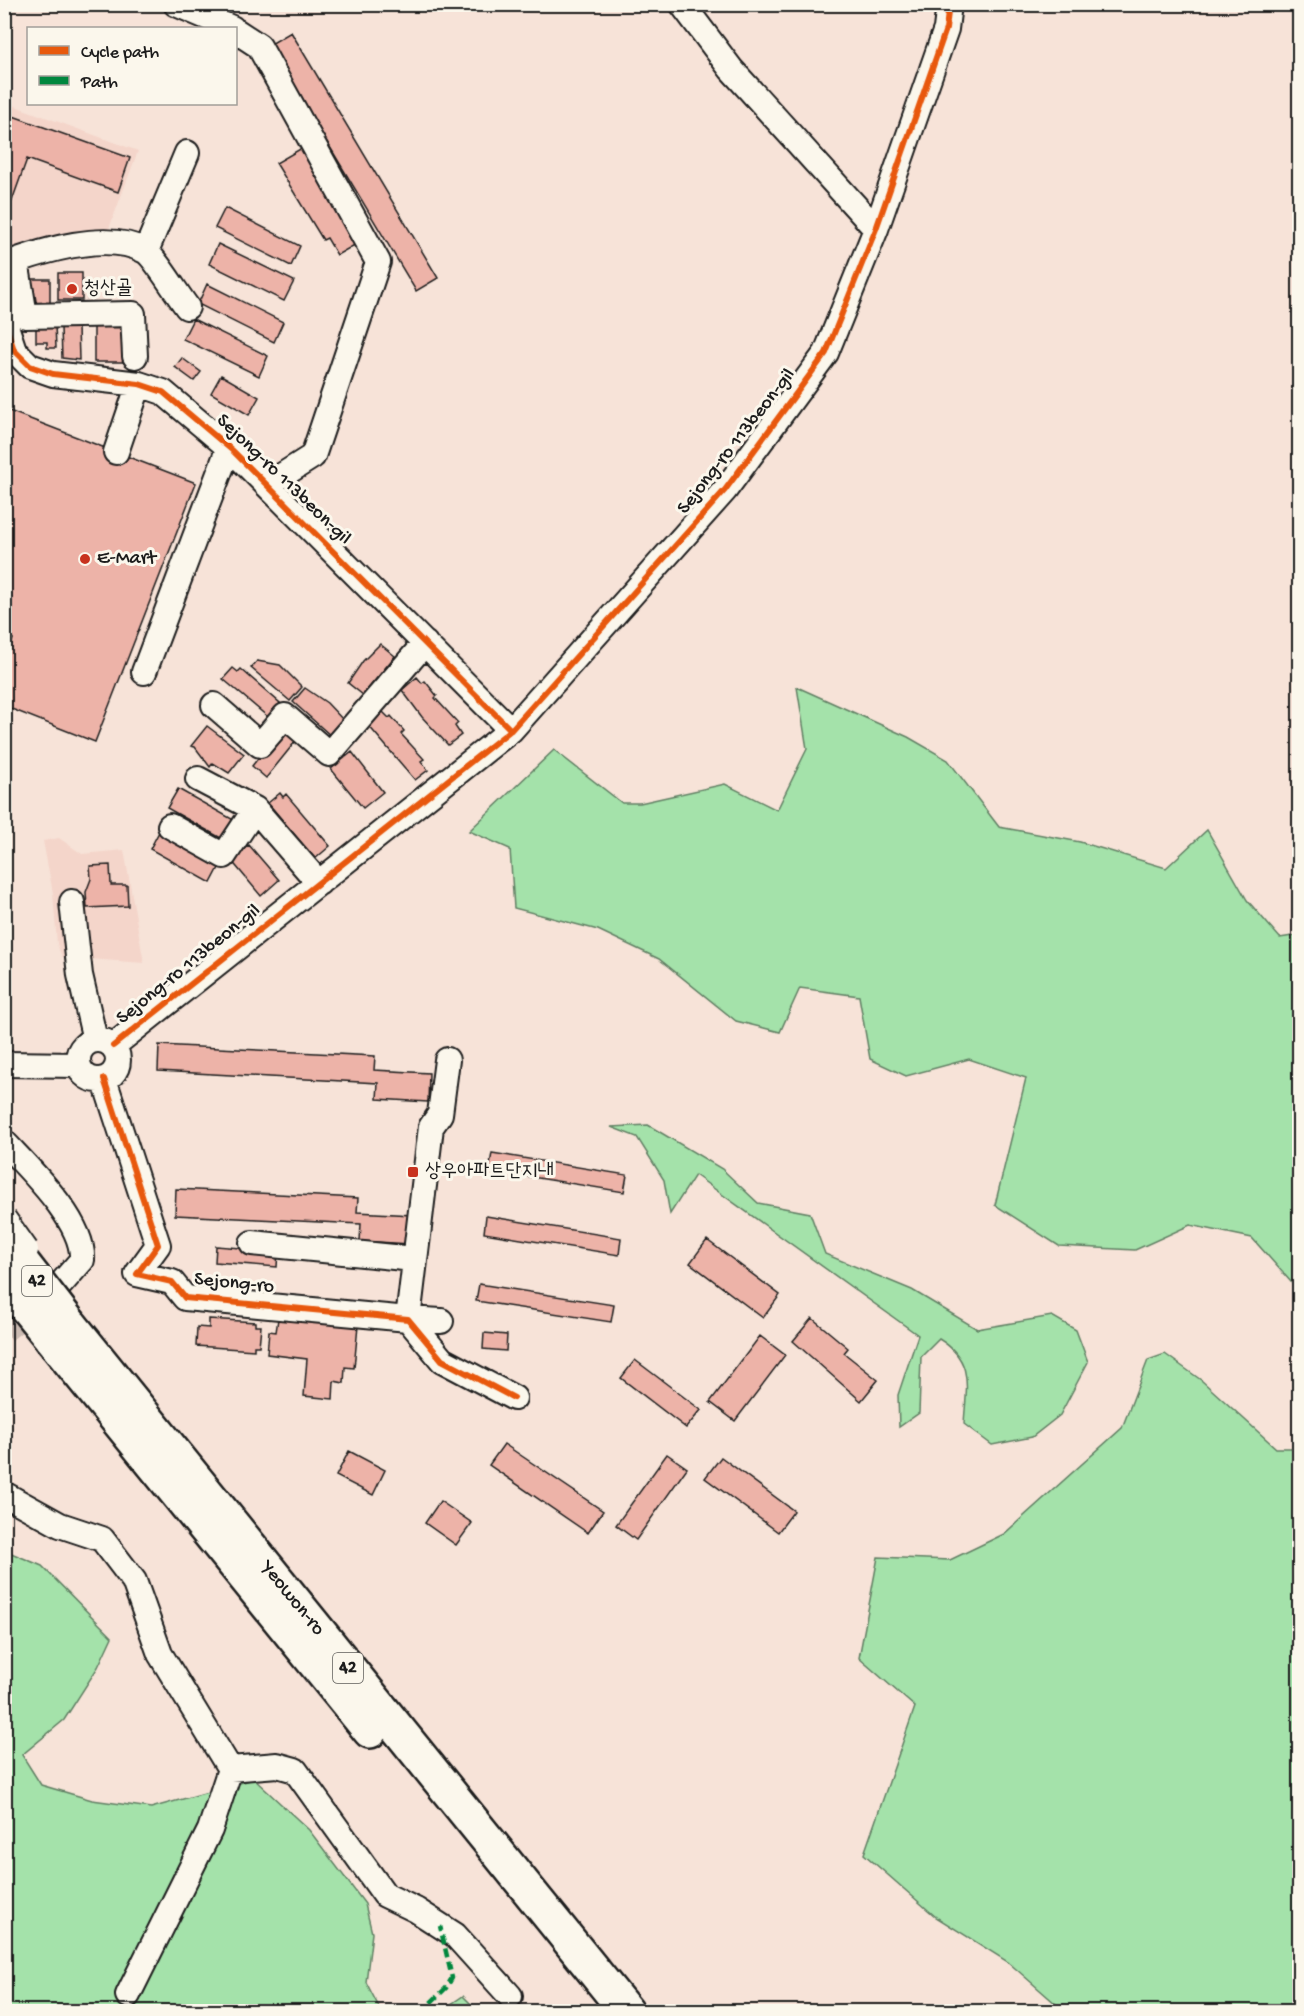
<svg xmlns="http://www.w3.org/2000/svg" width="1304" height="2016" viewBox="0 0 1304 2016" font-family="'Gochi Hand','Poor Story',sans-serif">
<rect width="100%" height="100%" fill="#f7e3d8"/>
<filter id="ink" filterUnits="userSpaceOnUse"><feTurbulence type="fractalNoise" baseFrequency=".0167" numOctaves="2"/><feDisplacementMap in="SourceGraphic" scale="12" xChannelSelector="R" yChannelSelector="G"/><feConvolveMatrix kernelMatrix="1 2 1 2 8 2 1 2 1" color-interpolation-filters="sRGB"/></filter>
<g filter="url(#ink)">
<path fill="#f4d5ca" d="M4,102l134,49 -31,83 -102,26z
M59,838l23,16 42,-4 20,113 -82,-6 -5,-13 -4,-51 -10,-52z"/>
<path fill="#a4e2aa" stroke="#607f63" stroke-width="1.5" d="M797,687l111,50 40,23 51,67 81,15 86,26 41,-38 40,70 33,38 19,-3v356l-47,-53 -62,-13 -55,25 -76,-4 -64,-41 31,-127 -57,-19 -63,17 -36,-17 -11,-63 -59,-8 -20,44 -44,-11 -77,-62 -61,-29 -84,-22 -4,-59 -41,-18 85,-81 68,53h18l85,-19 52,26 30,-61z
M648,1125l74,44 36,34 52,10 15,41 87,36 65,39 75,-13 24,14 12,32 -28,53 -28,22 -40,8 -28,-21c2,-37 11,-63 -25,-85l-18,18 -2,56 -20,14 -1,-32 20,-60 -223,-160 -25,39 -6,-34 -27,-43 -26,-10z
M1165,1354l36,26 75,68h23v563h-235l-56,-49 -72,-45 -72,-63 51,-147 -56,-49 19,-101 72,3 54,-26 118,-106 26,-68z
M4,1550l38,16 70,71 -14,30 -34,53 -42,35 19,30 51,15 59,8 103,-29 55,51 56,74 7,29 -6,49 15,29h-376z
M463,1996l15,15h-37z"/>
<path fill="#edb3a8" stroke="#1c1c1c" stroke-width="1.5" d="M291,32l147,246 -22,13 -147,-246z
M13,116l117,42 -12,34 -91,-33 -23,64v-82z
M302,148l58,94 -23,13 -10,-17 -4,2 -47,-77z
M225,208l75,38 -9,20 -76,-38z
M218,244l76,37 -10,20 -75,-37z
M58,273h24v27h-24z
M32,279h18v29h-18z
M207,284l76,38 -9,20 -76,-38z
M193,319l75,37 -9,20 -76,-37z
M36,325h19l1,23h-9v-6h-11z
M94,326h33v36h-33z
M61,327h17l1,33 -17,-2z
M182,358l19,14 -7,9 -19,-14z
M221,375l38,22 -10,18 -38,-22z
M4,409l192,74 -101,259 -91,-36v-44l9,-23 -9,-3z
M380,644l15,12 -32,39 -15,-12 15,-22z
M257,661l23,4 22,22 -12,14 -39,-33z
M233,668l5,4 3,-3 39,34 -2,3 6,5 -9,12 -52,-44z
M417,677l5,6 3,-2 12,15 -2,2 23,25 -3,3 6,9 -13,10 -26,-28 -20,-27z
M305,688l22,15 17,18 -13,15 -38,-34z
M383,712l6,6 2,-2 13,15 -3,3 23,25 -3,2 7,9 -13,10 -47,-55z
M284,725l15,12 -33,41 -14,-12z
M207,726l37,28 -15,19 -16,-10 -3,4 -15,-20 -4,-1z
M352,752l31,40 -20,16 -32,-39z
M178,789l61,34 -11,19 -61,-34z
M280,793l3,4 3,-3 44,52 -15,13 -47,-56z
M160,830l61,34 -10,19 -61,-34z
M249,845l30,35 -18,16 -30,-36z
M110,865l1,20h16l1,21 -41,2 -1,-16 5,-13 -1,-13z
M159,1045l216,11 -1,14 55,3 -1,29 -51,-3 1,-16 -220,-12z
M492,1153l135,22 -3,17 -135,-22z
M176,1189l182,9 -1,14 55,3 -1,29 -51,-3 1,-17 -186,-9z
M486,1216l135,22 -2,17 -135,-22z
M707,1240l73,55 -17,23 -73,-55z
M216,1246l62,5 -1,16 -62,-5z
M479,1284l135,21 -3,17 -135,-21z
M812,1318l36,30 -4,5 34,27 -17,21 -68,-60z
M209,1319l46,3v4h6l-2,20h-5v4l-58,-4 1,-19 12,1z
M278,1319l80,7 -4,42 -9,-1 -1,16 -10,-2 -1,18 -29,-3 3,-37 -40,-5 2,-23 7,1z
M484,1333l23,2 -1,16 -23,-2z
M760,1336l25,19 -50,66 -25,-19z
M635,1360l66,50 -15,18 -65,-50z
M504,1444l99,67 -15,22 -99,-68z
M349,1451l36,19 -12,25 -37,-19z
M667,1454l20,14 -51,72 -20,-15z
M721,1457l73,54 -16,21 -73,-54z
M440,1501l32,22 -16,22 -31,-22z"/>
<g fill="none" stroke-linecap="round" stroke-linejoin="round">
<path stroke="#cbbbb2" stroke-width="24" stroke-dasharray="24 12" stroke-linecap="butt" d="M4,1331l38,-31"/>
<defs>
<path id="minor" d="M176,4l56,24
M682,4l49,65 145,160
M236,31l23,15 119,216 -65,194 -46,29
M146,251l41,-98
M16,261l9,55 108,-2 2,42
M4,265c38,-14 103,-35 141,-14 9,5 34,46 42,56
M4,320l10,30 16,16 23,8 86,10 24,8 70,59 278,279
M116,452l23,-68
M144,672l85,-225
M214,705l46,40 25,-29 44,38 96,-111
M198,779l57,30 64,74
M170,826l54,30 31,-47
M72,902l8,73 15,65
M78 1060a20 20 0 1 1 40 0a20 20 0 1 1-40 0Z
M113,1046l398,-316 214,-240 101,-137 50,-124 70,-200 3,-25
M4,1064l74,1
M104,1079l54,166 -21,29 35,8 13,16 223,21 34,41 72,38
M4,1142c25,27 81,80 78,118l-22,25
M252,1243l162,16
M441,1321l-33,-2 23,-192 9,-13 7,-54
M4,1494l56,31 42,14 32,42 26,73 70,115 -20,61 -82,165
M230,1769l47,-4 18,5 90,125 31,15 39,25 55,61"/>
<path id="highway" d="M70,1324l557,688
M50,1337l320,394"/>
</defs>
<use href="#minor" stroke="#1c1c1c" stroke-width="28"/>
<use href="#highway" stroke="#1c1c1c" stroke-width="38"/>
<use href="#minor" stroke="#fbf7ec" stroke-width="24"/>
<use href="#highway" stroke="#fbf7ec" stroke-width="33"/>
<defs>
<path id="minor-bridge" d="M4,1219l22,31"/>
<path id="highway-bridge" d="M4,1239l66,85
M4,1280l46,57"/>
</defs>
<use href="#minor-bridge" stroke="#1c1c1c" stroke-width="28" stroke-linecap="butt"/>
<use href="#highway-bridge" stroke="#1c1c1c" stroke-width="38" stroke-linecap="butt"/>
<use href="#minor-bridge" stroke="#fbf7ec" stroke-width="24"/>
<use href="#highway-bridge" stroke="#fbf7ec" stroke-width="33"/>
<path stroke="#00873e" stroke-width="4.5" stroke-dasharray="9 4.5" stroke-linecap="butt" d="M421,2012l25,-24 6,-10 -12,-52"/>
<defs>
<path id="cycleway" d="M4,320l10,30 16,16 23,8 86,10 24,8 70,59 278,279
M113,1046l398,-316 214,-240 101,-137 50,-124 70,-200 3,-25
M104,1079l54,166 -21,29 35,8 13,16 223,21 34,41 72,38"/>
</defs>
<use href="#cycleway" stroke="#fbf7ec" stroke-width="10"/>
<use href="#cycleway" stroke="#e8590c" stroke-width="6"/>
</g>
</g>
<g fill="#c8321e" stroke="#fbf7ec" stroke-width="2">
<circle cx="72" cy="289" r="6"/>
<circle cx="85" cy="559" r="6"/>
<rect x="407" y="1166" width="12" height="12" rx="3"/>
</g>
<g text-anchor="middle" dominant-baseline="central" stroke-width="6" stroke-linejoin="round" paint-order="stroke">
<g fill="#fbf7ec" stroke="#5f5e5a" stroke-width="1.5">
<rect x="22" y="1266" width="30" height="30" rx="4.5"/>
<rect x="333" y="1653" width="30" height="30" rx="4.5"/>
</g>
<g font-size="18" font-weight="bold" fill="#1c1c1c">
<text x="37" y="1281">42</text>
<text x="348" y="1668">42</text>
</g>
<g font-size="20" fill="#1c1c1c" stroke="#fbf7ec" text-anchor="start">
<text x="84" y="289">청산골</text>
<text x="97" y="559">E-Mart</text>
<text x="425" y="1172">상우아파트단지내</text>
</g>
<g font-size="20" fill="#1c1c1c" stroke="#fbf7ec">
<text transform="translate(737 442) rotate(-52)">Sejong-ro 113beon-gil</text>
<text transform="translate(283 480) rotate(44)">Sejong-ro 113beon-gil</text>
<text transform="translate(189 965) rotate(-39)">Sejong-ro 113beon-gil</text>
<text transform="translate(234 1284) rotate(6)">Sejong-ro</text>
<text transform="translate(292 1599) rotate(51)">Yeowon-ro</text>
</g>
</g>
<rect width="1304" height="2016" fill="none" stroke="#fbf7ec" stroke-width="24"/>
<rect x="12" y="12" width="1280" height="1992" fill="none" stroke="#1c1c1c" stroke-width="2" filter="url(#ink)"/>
<rect x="27" y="27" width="210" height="78" fill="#fbf7ec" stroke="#a29f99" stroke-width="1.5"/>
<rect x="39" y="46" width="30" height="9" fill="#e8590c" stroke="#a29f99" stroke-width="1.5"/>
<text x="81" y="57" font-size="18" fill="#1c1c1c">Cycle path</text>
<rect x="39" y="76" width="30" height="9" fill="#00873e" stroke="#a29f99" stroke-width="1.5"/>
<text x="81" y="87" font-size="18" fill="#1c1c1c">Path</text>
</svg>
